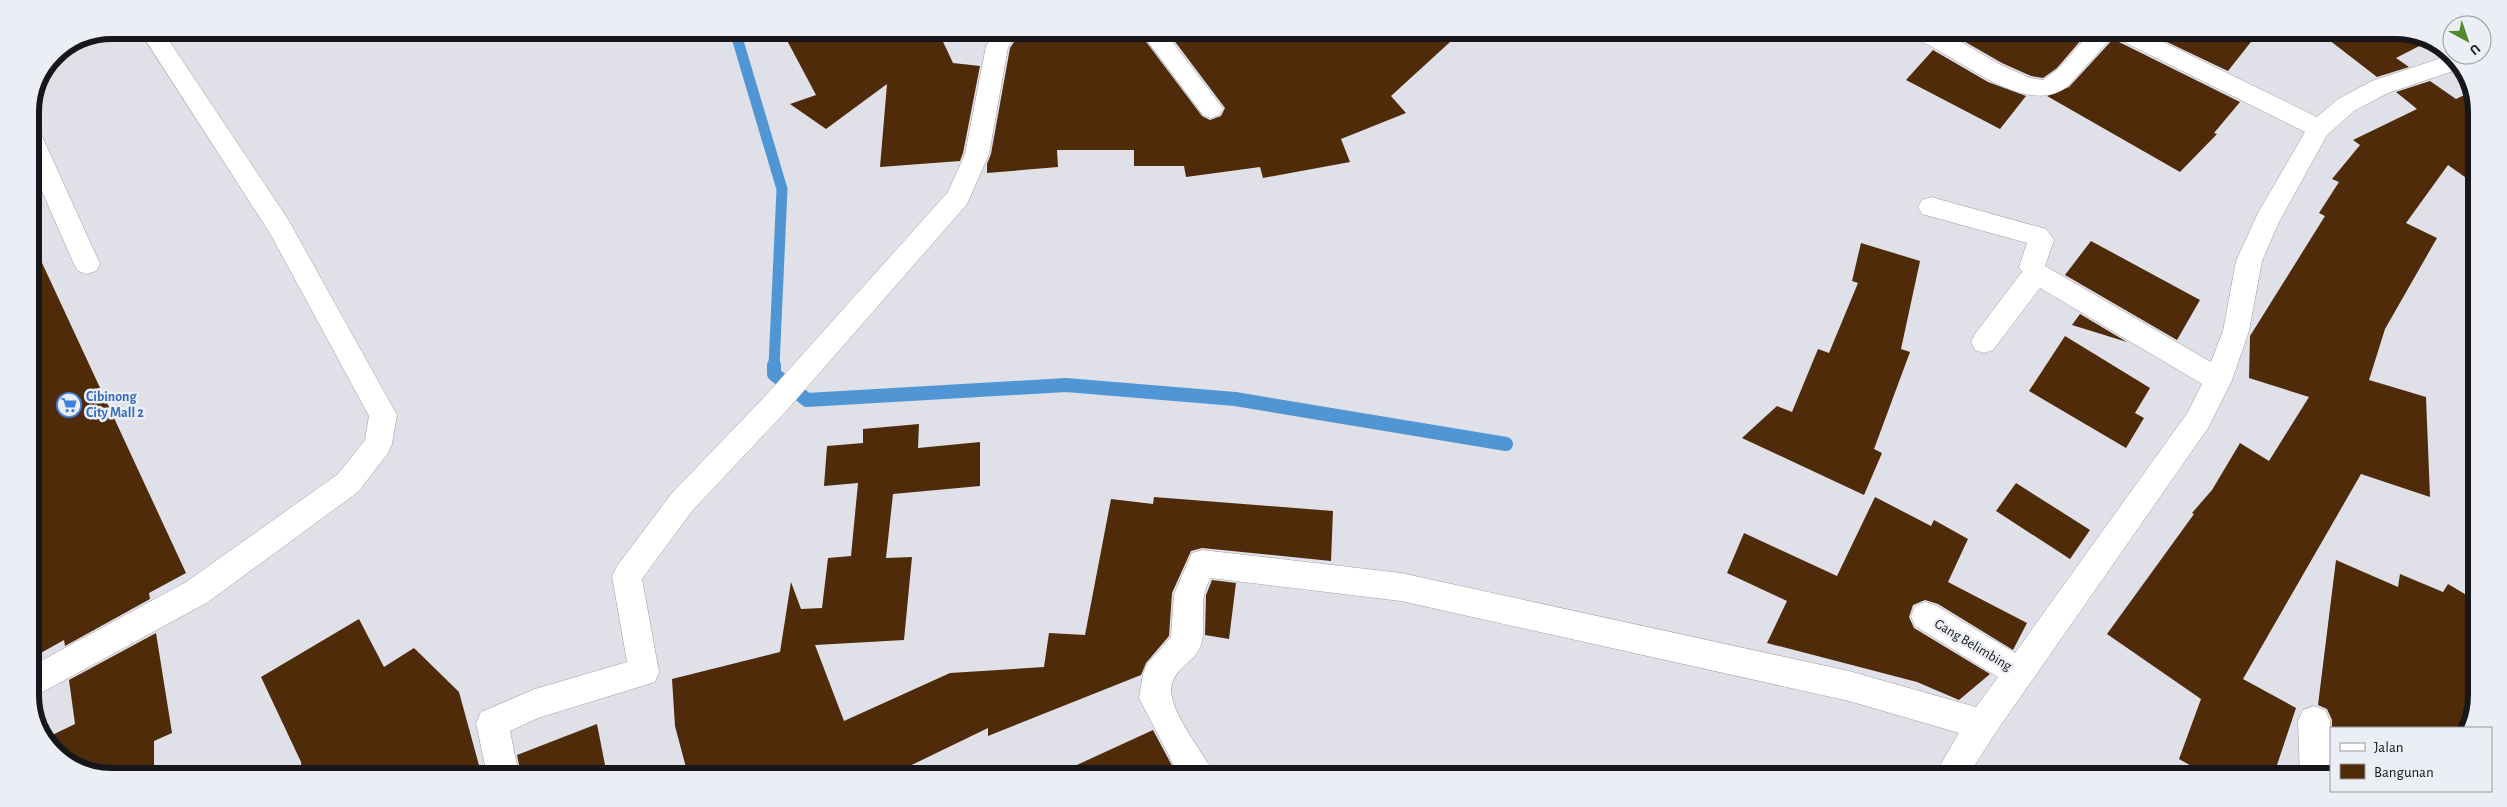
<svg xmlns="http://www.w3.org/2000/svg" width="2507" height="807" viewBox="0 0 2507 807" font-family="'Alegreya Sans',sans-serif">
<rect width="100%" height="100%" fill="#dfe0e8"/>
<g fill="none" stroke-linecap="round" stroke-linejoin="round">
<path stroke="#5196d4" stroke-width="11" d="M735,31l47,158 -8,177"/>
<path stroke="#5196d4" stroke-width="14" d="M774,365v9l33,26 259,-15 169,14 271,45"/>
</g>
<path fill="#4f2b0a" d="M782,31h156l15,32 27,3 -17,87 -3,8 -80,6 7,-83 -61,45 -36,-25 26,-9z
M1021,31h117l64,85 8,4 11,-4 4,-8 -58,-77 294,1 -70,64 15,17 -65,26 9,23 -87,16 -3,-11 -74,10 -2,-11h-50v-16h-77l1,17 -71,6v-9l4,-10 19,-106z
M1948,32h140l-31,36 -14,10 -12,-2 -29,-13z
M2148,33h110l-30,38z
M2320,33h97l12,8 -33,17 13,9 -32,10z
M2115,37l2,4 123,61 -26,31 3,1 -37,38 -133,-76 22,-9z
M1933,50l55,32 38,14 -26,33 -94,-49z
M2430,81l26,18 15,-7 6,14 -1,79 -28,-20 -42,58 31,15 -52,91 -16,51 57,17 4,100 -69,-23 -118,205 53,29 -23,69h-62l-32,-18 22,-60 -94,-65 87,-120 -2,-1 20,-23 28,-47 29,18 40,-64 -60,-19 1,-42 75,-120 -6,-3 20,-31 -7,-3 28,-34 -7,-5 64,-31 -21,-17z
M30,237l156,336 -37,20 1,6 -85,47 -1,-6 -34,19z
M2091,241l109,59 -23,40 -112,-65z
M1861,243l59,18 -19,88 9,3 -36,97 8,4 -18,42 -122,-57 35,-32 15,6 26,-63 11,4 29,-70 -6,-2z
M2080,314l47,28 -55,-17z
M2065,336l85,52 -15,25 9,5 -18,30 -97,-57z
M919,424l-1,24 62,-6v44l-87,8 -7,64 26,-1 -8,83 -89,5 29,76 106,-48 94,-6 5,-34 36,2 26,-136 42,5 1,-7 179,14 -2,50 -129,-13 -11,3 -19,42 -3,43 -23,27 -5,12 -153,61v-8l-97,47h-203l-13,-49 -3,-47 108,-27 11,-70 10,27 21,-1 6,-50 23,-2 7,-73 -34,3 3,-40 36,-3v-14z
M2016,483l74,47 -20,29 -74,-48z
M1875,497l56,29 3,-6 34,19 -20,43 79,41 -14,27 -75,-46 -13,-4 -12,5 -4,12 5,11 76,46 -31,26 -42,-18 -150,-39 20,-42 -60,-28 17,-40 93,43z
M2336,560l62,27 2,-13 43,18 5,-8 27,16 -1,117 -8,11h-134v-8l-5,-11 -9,-4z
M1212,580l24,3 -7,56 -24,-4 1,-40z
M359,619l25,48 30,-19 45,44 21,77 4,-1 1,7 -183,-1 -1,-12 -40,-85z
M156,633l16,100 -18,8v33h-64l-40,-25 -4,-11 29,-14 -6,-44z
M597,724l10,51h-86l-4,-20z
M1153,730l24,45h-122z"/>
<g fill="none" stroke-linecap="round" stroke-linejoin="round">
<defs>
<path id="minor" d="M139,30h23l127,191 108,194 -5,29 -4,9 -30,39 -150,110 -178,97v-32l156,-85 152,-108 27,-34 4,-24 -98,-181z
M996,31h23l-11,16 -19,107 -22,50 -179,205 -96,102 -50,68 17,93 -4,10 -117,36 -28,13 9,44h-32l-11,-52 5,-11 54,-23 92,-27 -15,-86 5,-10 55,-73 96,-100 180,-201 17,-38 21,-108z
M1140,31h24l55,72 4,6 -4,6 -8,3 -8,-3z
M1909,32h35l57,33 29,13 13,2 15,-11 33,-37 54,1 172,84 21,-18 34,-18 78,-26 10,7 2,6 -74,25 -34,18 -27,24 -48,87 -17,39 -13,70 -17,49 -24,48 -214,307 -26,41h-34l25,-43 -110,-32 -448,-100 -190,-23c-3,5 -6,11 -7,17 -3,16 2,35 -3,50 -5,15 -23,22 -28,36 -11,24 32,72 42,95l-36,-1 -40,-77 4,-24 4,-10 24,-27 3,-43 18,-41 10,-3 199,23 448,98 127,36 22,-30 -83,-51 -4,-10 4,-10 11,-4 11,4 78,47 173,-241 14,-28 -162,-96 -47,62 -9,3 -9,-3 -4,-8 4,-8 47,-62 -3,-5 8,-24 -105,-29 -4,-7 4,-7 9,-3 115,32 8,11 -9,26 166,96 12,-31 13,-70 22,-48 47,-81 -187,-93 -3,-5 -47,52c-44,35 -114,-35 -156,-48z
M30,127l9,3 3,6 58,128 -4,7 -9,3 -9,-3 -4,-7 -44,-100z
M2314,706l11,4 5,11 1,56h-31l-2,-56 5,-11z"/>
</defs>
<use href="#minor" stroke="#9c9da4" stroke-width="1"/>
<use href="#minor" fill="#fff" fill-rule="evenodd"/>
</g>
<defs>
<symbol id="supermarket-ring" viewBox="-11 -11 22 22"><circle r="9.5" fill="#eceef5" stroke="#3f7fe0" stroke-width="1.5"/><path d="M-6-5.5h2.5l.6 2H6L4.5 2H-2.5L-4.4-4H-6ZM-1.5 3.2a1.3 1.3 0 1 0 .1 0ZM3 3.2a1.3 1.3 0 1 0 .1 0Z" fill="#3f7fe0"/></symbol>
</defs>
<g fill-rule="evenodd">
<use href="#supermarket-ring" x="55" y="391" width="28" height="28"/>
</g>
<g text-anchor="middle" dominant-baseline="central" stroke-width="5" stroke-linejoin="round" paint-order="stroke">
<g font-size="14" font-weight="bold" fill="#366cbe" stroke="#eceef5" text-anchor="start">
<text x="86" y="397">Cibinong<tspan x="86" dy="16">City Mall 2</tspan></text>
</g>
<g font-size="14" fill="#17171a" stroke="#eceef5">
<text transform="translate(1973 645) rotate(31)">Gang Belimbing</text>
</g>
</g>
<path d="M0 0H2507V807H0ZM112 39H2395A73 73 0 0 1 2468 112V695A73 73 0 0 1 2395 768H112A73 73 0 0 1 39 695V112A73 73 0 0 1 112 39Z" fill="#eceef5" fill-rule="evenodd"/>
<path fill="none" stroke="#17171a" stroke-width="6" d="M112 39H2395A73 73 0 0 1 2468 112V695A73 73 0 0 1 2395 768H112A73 73 0 0 1 39 695V112A73 73 0 0 1 112 39Z"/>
<rect x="2330" y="727" width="162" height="65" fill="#eceef5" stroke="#97989d"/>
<rect x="2340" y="743" width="25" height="8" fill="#ffffff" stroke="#97989d"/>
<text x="2374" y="752" font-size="15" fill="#17171a">Jalan</text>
<rect x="2340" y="764" width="25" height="15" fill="#4f2b0a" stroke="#97989d"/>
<text x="2374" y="777" font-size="15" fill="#17171a">Bangunan</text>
<g transform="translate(2467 40) rotate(140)"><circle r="24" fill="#eceef5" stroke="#97989d"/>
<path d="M0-4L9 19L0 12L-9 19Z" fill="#508c2b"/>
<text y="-8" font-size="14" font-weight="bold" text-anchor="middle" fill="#17171a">U</text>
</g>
</svg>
